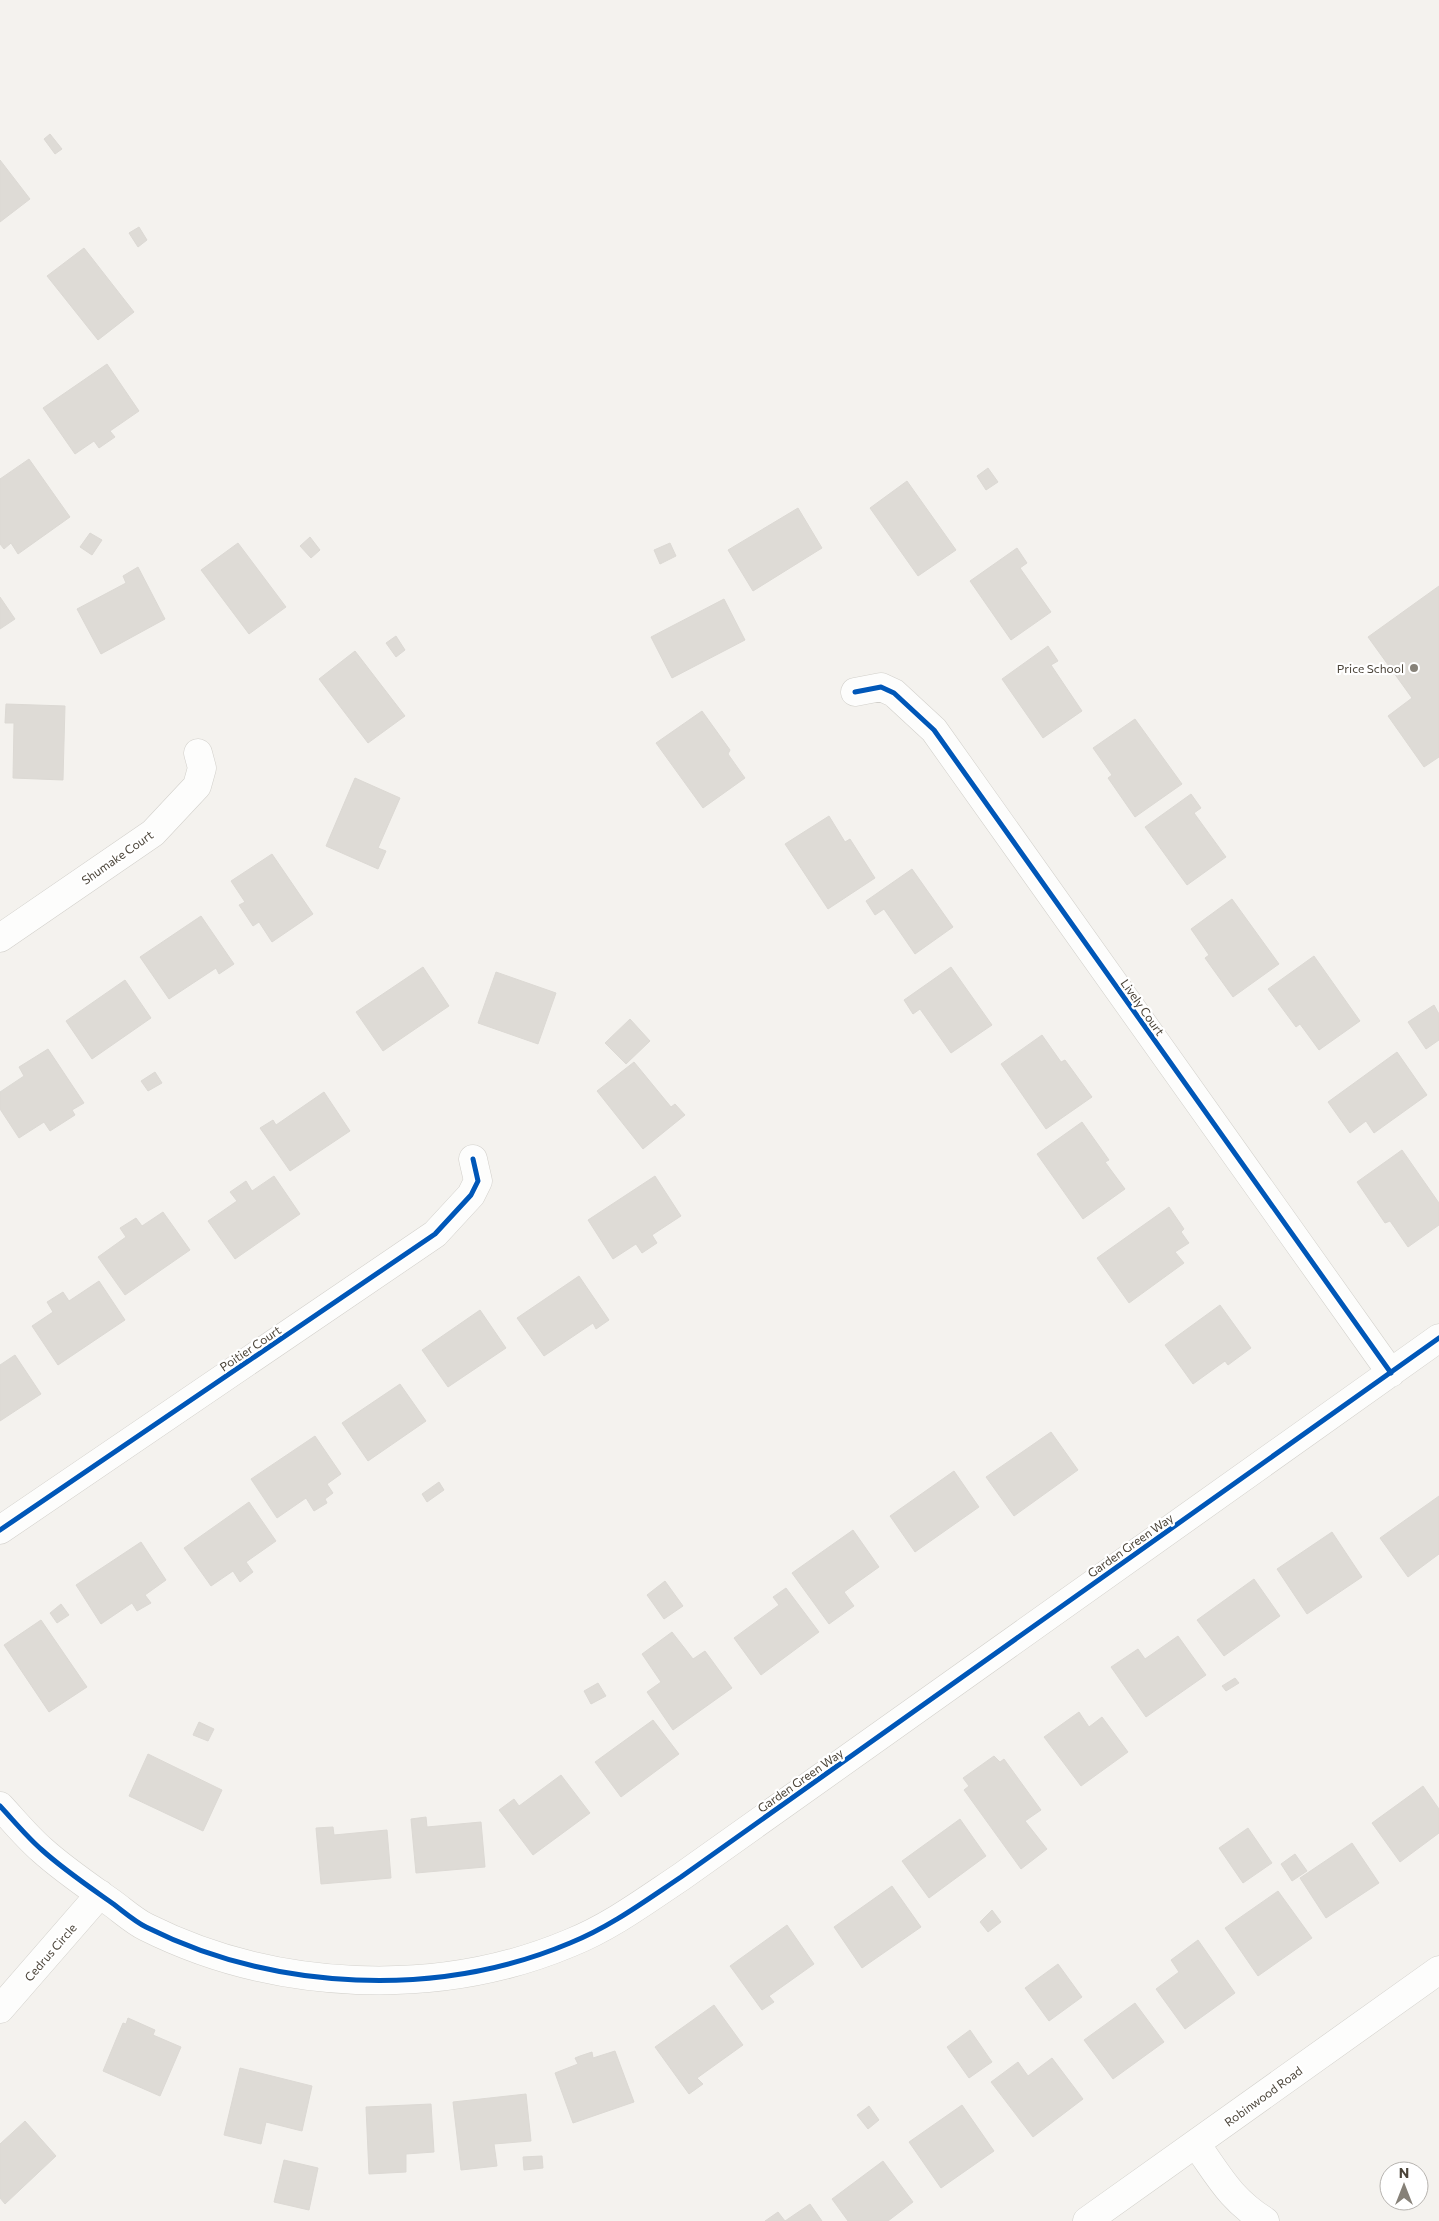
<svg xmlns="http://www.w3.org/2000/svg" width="1439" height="2221" viewBox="0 0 1439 2221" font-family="Commissioner,sans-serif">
<rect width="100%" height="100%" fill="#f4f2ee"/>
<path fill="#dedbd6" stroke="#dcd9d4" d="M50,134l12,15 -7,5 -11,-15z
M0,160l30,39 -30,23z
M139,227l8,13 -9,7 -9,-14z
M84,248l50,64 -36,28 -51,-64z
M107,364l32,47 -29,20 5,6 -16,11 -5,-7 -19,13 -32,-46z
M29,459l41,58 -52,37 -7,-11 -7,6 -4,-5v-65z
M988,468l10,14 -12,8 -9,-14z
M907,481l49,69 -38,26 -48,-68z
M798,508l24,40 -69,43 -25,-41z
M90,533l12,7 -10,15 -12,-8z
M310,537l10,13 -9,8 -11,-12z
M238,543l48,64 -37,27 -48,-64z
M670,543l6,13 -16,8 -6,-14z
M1017,548l10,15 -7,5 31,44 -40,28 -41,-59z
M138,567l27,52 -64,35 -24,-45 49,-26 -3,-7z
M1439,586v171l-15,10 -36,-51 24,-18 -44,-61z
M0,597l15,22 -15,10z
M724,599l21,41 -73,38 -21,-41z
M396,636l9,14 -9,7 -10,-14z
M1048,646l10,15 -7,4 31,46 -39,27 -41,-59z
M355,651l50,65 -37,27 -49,-64z
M6,704l59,2 -2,74 -50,-2 1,-55h-9z
M702,711l28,39 -2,4 17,24 -42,30 -47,-65z
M1135,719l47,65 -47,33 -27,-39 4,-3 -19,-27z
M355,778l45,20 -22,50 8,3 -8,18 -52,-23z
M1191,794l10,14 -7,5 32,44 -39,28 -42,-58z
M829,816l16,26 5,-3 25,39 -47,31 -43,-65z
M272,854l41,60 -41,28 -13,-20 -6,4 -14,-21 6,-3 -14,-21z
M912,869l41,58 -38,27 -31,-45 -9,6 -9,-14z
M1232,899l47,65 -46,33 -28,-39 4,-3 -18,-26z
M201,916l33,48 -15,10 -3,-6 -47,31 -29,-42z
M1314,956l46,65 -41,29 -19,-26 -4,3 -28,-38z
M423,967l26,39 -66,45 -27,-39z
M951,967l41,58 -41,28 -31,-44 -7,5 -9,-14z
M496,972l60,21 -18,51 -60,-21z
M125,980l26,38 -59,41 -26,-38z
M1434,1005l5,9v26l-13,9 -18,-27z
M630,1019l20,22 -24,23 -21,-21z
M1042,1035l19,27 4,-2 27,37 -46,32 -45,-65z
M48,1049l36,54 -12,7 3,5 -25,16 -6,-9 -25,16 -19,-29v-17l24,-16 -5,-9z
M1397,1052l30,43 -53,38 -8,-12 -16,12 -22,-31z
M634,1062l37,45 4,-3 10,11 -42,34 -46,-58z
M155,1072l7,11 -14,8 -7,-10z
M324,1092l26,39 -60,40 -30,-43 13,-8 3,5z
M1082,1122l27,38 -4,2 20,27 -42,30 -46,-65z
M1402,1150l37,53v22l-31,22 -18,-26 -5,2 -28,-41z
M274,1176l26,38 -65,45 -27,-38 29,-20 -7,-9 16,-11 6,10z
M655,1176l26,40 -29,19 5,8 -15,10 -6,-9 -23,15 -25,-39z
M1169,1207l15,22 -3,3 8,11 -14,9 9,11 -55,40 -32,-45z
M163,1212l27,38 -65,45 -27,-38 28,-20 -6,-9 16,-10 6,8z
M579,1276l30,44 -13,9 -3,-6 -49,33 -27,-38z
M99,1281l26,39 -67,45 -26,-39 21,-14 -6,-10 16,-10 6,9z
M1220,1305l31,43 -23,17 -3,-4 -32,23 -28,-39z
M480,1310l26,38 -58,39 -26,-37z
M15,1355l26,39 -41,27v-56z
M400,1384l26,37 -58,40 -26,-38z
M1051,1432l27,38 -64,46 -28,-39z
M315,1436l26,38 -14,10 6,9 -8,6 2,4 -13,8 -8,-13 -29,20 -26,-39z
M954,1471l25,36 -64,45 -25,-36z
M439,1482l5,8 -17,12 -5,-8z
M1439,1496v58l-31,23 -28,-39z
M249,1502l27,39 -30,21 7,10 -13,10 -7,-11 -22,15 -27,-38z
M853,1530l26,37 -35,25 10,14 -25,18 -37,-51z
M1332,1532l30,45 -55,37 -30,-45z
M141,1542l25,38 -21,15 6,8 -14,8 -5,-8 -31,21 -25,-39z
M1254,1579l26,37 -56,40 -27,-36z
M665,1581l18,25 -19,13 -17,-24z
M786,1588l33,44 -58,43 -27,-37 45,-33 -6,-8z
M61,1604l8,11 -12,8 -7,-10z
M41,1620l46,67 -38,25 -45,-67z
M672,1632l21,27 12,-8 27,37 -59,42 -26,-38 14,-10 -19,-28z
M1178,1636l28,39 -60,42 -35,-50 27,-18 7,10z
M1235,1678l4,5 -13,8 -4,-5z
M598,1683l8,13 -15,8 -7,-13z
M1079,1712l10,15 13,-10 26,35 -47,34 -37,-49z
M653,1720l26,34 -58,43 -26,-35z
M199,1722l15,7 -6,12 -15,-6z
M148,1754l74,36 -19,41 -74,-35z
M994,1756l6,6 4,-3 37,51 -16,11 22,28 -26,20 -57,-79 5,-4 -6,-8z
M561,1775l29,38 -57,42 -34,-45 15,-11 5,7z
M1423,1786l16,23v24l-39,29 -28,-39z
M426,1817l1,10 54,-5 4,45 -69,6 -5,-54z
M960,1819l26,37 -57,42 -27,-37z
M333,1827l1,8 53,-5 4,48 -70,6 -5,-56z
M1248,1828l24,35 -29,20 -24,-35z
M1352,1843l27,40 -53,35 -26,-40z
M1295,1854l12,17 -15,10 -11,-17z
M892,1886l29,41 -59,41 -28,-41z
M1278,1891l34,47 -54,38 -33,-48z
M992,1910l9,12 -13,10 -8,-10z
M787,1925l27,39 -45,32 5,6 -12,8 -32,-44z
M1198,1940l37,53 -50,36 -29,-40 23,-17 -8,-12z
M1058,1964l24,33 -33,24 -24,-33z
M1135,2003l29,39 -51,37 -29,-39z
M714,2005l29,40 -46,33 6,6 -14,10 -34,-47z
M128,2018l27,12 -2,5 28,12 -21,49 -57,-25 20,-48 3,1z
M970,2030l22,32 -23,16 -22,-31z
M615,2051l19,51 -61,21 -18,-50 23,-9 -3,-6 5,-2 12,-4 1,6z
M1052,2058l31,41 -50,38 -42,-55 27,-20 10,14z
M240,2068l72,18 -10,45 -36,-9 -5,22 -37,-9z
M526,2094l5,47 -37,3 3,22 -36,4 -8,-68z
M431,2104l3,48 -28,2v18l-37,2 -3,-67z
M962,2105l32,46 -53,37 -32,-46z
M869,2106l10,14 -11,9 -11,-14z
M25,2121l31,35 -51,48 -5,-6v-54z
M542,2156l1,12 -19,2 -1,-13z
M284,2160l34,8 -9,42 -35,-8z
M883,2161l30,41 -25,19h-40l-16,-22z
M810,2204l12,17h-37z
M778,2212l7,9h-20z"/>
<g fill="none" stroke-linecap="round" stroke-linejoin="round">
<defs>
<path id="minor" d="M855,692l26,-5 13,6 40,37 457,643
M0,938l153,-105 44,-47 5,-18 -4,-15
M0,1530l435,-296 36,-39 7,-14 -5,-22
M0,1806c14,15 27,31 42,44 21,19 46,36 70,53 11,8 22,18 34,24 128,64 291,72 424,16 40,-16 75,-42 111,-66l758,-539
M0,2009l100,-115
M1196,2144c23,32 34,55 69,77
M1087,2221l352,-251"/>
</defs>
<use href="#minor" stroke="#d2d0cb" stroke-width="29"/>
<use href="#minor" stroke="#fdfdfc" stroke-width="28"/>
<defs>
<path id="cycleway" d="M855,692l26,-5 13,6 40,37 457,643
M0,1530l435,-296 36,-39 7,-14 -5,-22
M0,1806c14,15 27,31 42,44 21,19 46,36 70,53 11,8 22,18 34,24 128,64 291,72 424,16 40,-16 75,-42 111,-66l758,-539"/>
</defs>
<use href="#cycleway" stroke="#fff" stroke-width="8"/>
<use href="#cycleway" stroke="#0057b8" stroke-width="5"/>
</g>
<circle fill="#868178" stroke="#fff" stroke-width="2" cx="1414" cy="668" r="5"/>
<g text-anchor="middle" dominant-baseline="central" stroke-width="4.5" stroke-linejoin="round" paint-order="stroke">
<g font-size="12" fill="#4b4439" stroke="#fff" text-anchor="end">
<text x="1404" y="668">Price School</text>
</g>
<g font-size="12" fill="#4b4439" stroke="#fff">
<text transform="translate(117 857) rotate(-35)">Shumake Court</text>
<text transform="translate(1143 1007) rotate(55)">Lively Court</text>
<text transform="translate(250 1348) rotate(-34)">Poitier Court</text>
<text transform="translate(1130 1545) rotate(-35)">Garden Green Way</text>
<text transform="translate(800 1780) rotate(-35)">Garden Green Way</text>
<text transform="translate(50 1952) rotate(-49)">Cedrus Circle</text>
<text transform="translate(1263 2096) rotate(-36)">Robinwood Road</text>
</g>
</g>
<g transform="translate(1404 2186)"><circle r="24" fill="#ffffff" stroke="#b7b4b0"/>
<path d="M0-4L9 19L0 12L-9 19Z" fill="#868178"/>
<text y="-8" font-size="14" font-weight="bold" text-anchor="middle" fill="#4b4439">N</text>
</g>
</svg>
